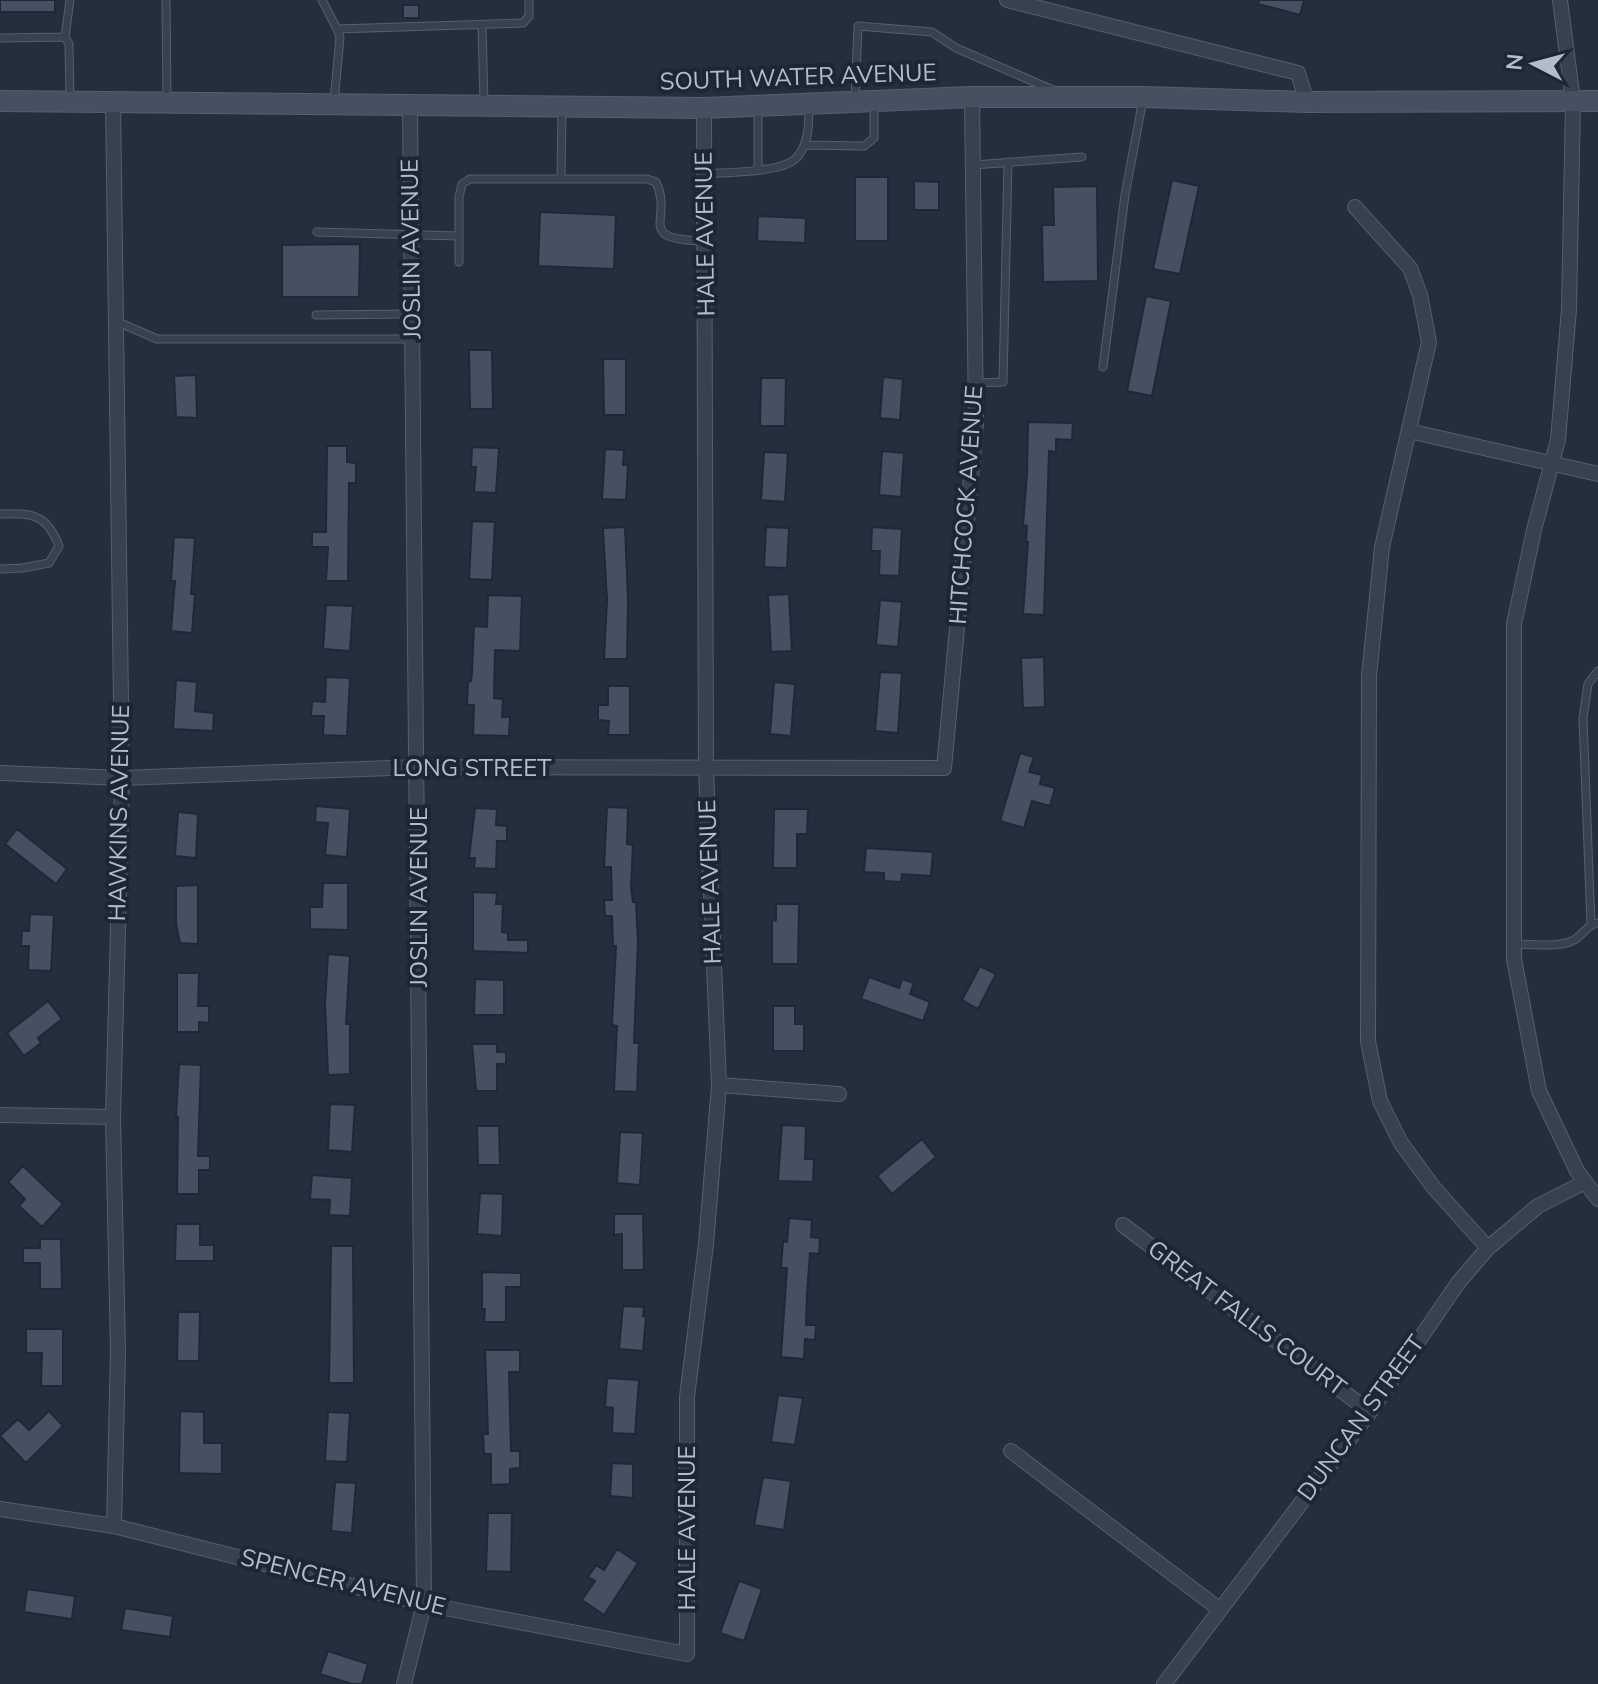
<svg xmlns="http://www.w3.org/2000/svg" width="1598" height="1684" viewBox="0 0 1598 1684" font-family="'Nunito Sans',sans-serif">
<rect width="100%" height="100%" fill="#242f3e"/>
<path fill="#455162" stroke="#1f2835" stroke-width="2" d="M0,0h55v12h-55z
M1259,0h45l-4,15 -42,-11z
M403,5h16v13h-16z
M855,177h33v64h-33z
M1172,180l27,6 -19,88 -27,-5z
M914,181l25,1v28h-25z
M1097,186l1,95 -55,1 -1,-57h12l-1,-38z
M540,212l76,3 -2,54 -76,-3z
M758,216l48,2 -1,25 -48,-2z
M360,244l-1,53h-77v-52z
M1146,296l25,5 -19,95 -25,-5z
M469,350h23l1,59h-23z
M603,359h23v56h-22z
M196,375l1,43 -21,-1 -2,-41z
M883,377l20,2 -3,41 -20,-2z
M761,378h25l-1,48h-25z
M1028,422l45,1 -1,17 -16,-1v13l-7,-1 -5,164 -21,-1 5,-72h-2l1,-16 -4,-1 4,-52z
M327,446h20v16l9,1v20h-7l-1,98h-22l2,-34h-16v-15h14z
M472,447l27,1 -3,45 -22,-1 2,-25h-5z
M605,449l19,1 -1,15h5l-2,35 -24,-1z
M882,451l22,2 -3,44 -22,-2z
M764,452l24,1 -3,49 -24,-2z
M472,521l23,1 -3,58 -23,-1z
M625,527l3,73 -1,59h-23l3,-59 -4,-72z
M766,527l23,1 -2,40 -23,-1z
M872,527l30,2 -3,47 -20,-1 1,-24h-9z
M174,537l21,1 -4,56h4l-3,39 -21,-2 4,-50h-4z
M789,594l3,57 -21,1 -3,-57z
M488,595l34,1 -2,55 -25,-1 -1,48 9,1 -1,18h8l-1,19 -36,-1 1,-30h-7l1,-23 3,-1 1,-10 2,-45 13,1z
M880,600l22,2 -4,45 -22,-2z
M326,605l27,1 -3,45 -27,-2z
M1044,657l1,50 -22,1 -2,-50z
M880,672l22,1 -4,60 -23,-2z
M326,677l24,1 -3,58 -24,-1 1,-19h-13l1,-15 13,1z
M176,680l21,2 -2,29 19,2 -1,18 -40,-2z
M774,682l21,2 -4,52 -21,-2z
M608,686h22v49h-22l1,-14 -11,-1v-15h10z
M1020,753l14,4 -5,15 13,3 -2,9 15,4 -5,18 -18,-5 -8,27 -24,-7z
M316,806l34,3 -3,48 -22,-2 3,-32 -13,-1z
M607,807l21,1 -1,36 6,1 -2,43 2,14h3l2,40 -4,101h5l-2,49 -23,-1 3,-65 -5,-1 4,-79h-3l-1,-30h-7l-1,-16h8l-1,-33h-7z
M475,808l22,1 -1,16 11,1v15h-10l-1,28 -22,-1 1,-10h-6z
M774,809h34l-1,25h-10v34h-24z
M178,812l20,2 -2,44 -21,-2z
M17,829l50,40 -11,15 -51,-40z
M866,848l67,4 -2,24 -29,-2 -1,8 -17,-1v-8l-20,-1z
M323,883h25v47l-38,-1v-22h12z
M198,885v59l-18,-1 -4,-19v-38z
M473,892l24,1 -1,11h7l-1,28 6,1v7h20v13l-55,-2z
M776,904h23l-1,60h-26v-43l4,-1z
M30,914l24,1 -3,56 -23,-1 1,-24h-8l1,-15h7z
M328,954l22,2 -4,68h4v50l-22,1 -3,-71z
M980,966l16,8 -18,35 -16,-9z
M177,973h22l-1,33h11v17l-10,-1v10h-22z
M869,977l30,11 3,-9 12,4 -4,11 20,8 -7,19 -62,-22z
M475,979l29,1v35h-30z
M48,1001l14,18 -24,19 3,5 -17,13 -17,-23z
M773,1006h22v18h9v27h-31z
M472,1044h25v8h9v12h-9v27h-21z
M179,1064l22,1 -3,91h12v14h-11v24h-22l1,-77h-2z
M330,1104l25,1 -3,47 -24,-2z
M782,1125l24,1 -1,33h9l-1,23 -35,-1z
M477,1126h22l1,39h-22z
M620,1132l23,1 -3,52 -23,-2z
M922,1139l14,18 -44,37 -15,-18z
M23,1166l40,38 -21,23 -23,-21 6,-7 -17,-17z
M312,1175l40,3 -2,38 -21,-1 1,-15 -20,-1z
M480,1193l23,1 -1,42 -25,-2z
M614,1214h29l1,56h-22v-36l-8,1z
M789,1218l23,2 -1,17 9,1 -1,16 -9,-1 -3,41 -1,31h10l-1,15 -10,-1 -1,20 -23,-2 6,-89h-6l2,-27 4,1z
M176,1224h24v21h14v16h-39z
M40,1239h21l1,50h-22v-26h-17v-15h17z
M331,1246h22l1,137h-25z
M482,1272l39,1v14h-15v35h-22l1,-13h-3z
M623,1306l21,1 -1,9 3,1 -3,34 -24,-2z
M178,1312h22l-1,49h-22z
M26,1329h37v57h-22l1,-33h-16z
M485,1350h35v22h-11l2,79h9v17l-10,1v15l-19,1v-31h-7l-1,-20h5z
M607,1378l32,2 -4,54 -23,-1 1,-25 -8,-1z
M778,1395l25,3 -8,47 -24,-3z
M49,1411l14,15 -37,37 -26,-27 18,-17 11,11z
M180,1411l24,1v31h18v31l-43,-1z
M328,1412l22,1 -3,49 -22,-1z
M612,1463l21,1v34l-23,-2z
M763,1477l28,4 -7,49 -30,-5z
M335,1482l21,1 -4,50 -21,-2z
M488,1513h24l-1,59 -25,-1z
M617,1549l21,14 -34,52 -22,-15 13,-19 -7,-4 8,-12 8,5z
M739,1581l23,8 -18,52 -24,-8z
M27,1589l48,7 -3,23 -48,-7z
M125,1608l48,8 -3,21 -49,-7z
M328,1651l40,13 -6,20h-10l-32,-10z"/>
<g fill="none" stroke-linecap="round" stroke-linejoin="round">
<defs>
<path id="lane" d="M166,0l1,99
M322,0l15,29
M482,25l2,80
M65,37l5,-37
M0,38l65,-1 4,7 1,54
M855,100l3,-74 74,6 24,16 97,42
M334,102l6,-65 -3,-8 186,-6 6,-7v-16
M805,145l59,1 10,-8v-33
M973,165l109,-8
M758,169v-62
M704,174c22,-2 73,-1 90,-14 15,-12 15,-37 15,-54
M561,179l1,-69
M317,232l142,4
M459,262v-65l3,-13 8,-5h177l9,3c18,38 -23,57 48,59
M316,315l96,-1
M118,322l39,17h255
M1103,367l22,-172 18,-96
M976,383l27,-1 5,-220
M0,514c32,-1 47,0 59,32l-10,17 -27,5 -22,1
M1591,924l-8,-206 5,-34 10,-13
M1514,944c18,0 41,4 58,-3 11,-5 14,-16 26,-18"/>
<path id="street" d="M1007,0l291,73 9,29
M1560,0l13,101 -4,208 -11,131 -24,90 -20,94v335l25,132 38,80 21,28
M113,100l9,678 -9,339 5,234 -4,175
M1355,207l55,61 10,27 9,47 -47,205 -13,129 -1,365 12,60 21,42 33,45 54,60
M1409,431l189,43
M0,773l122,5 296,-11 526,1 32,-344 -4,-327
M719,1085l120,9
M0,1115l113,2
M1123,1225l247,187
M1011,1451l208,158
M0,1509l114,17 310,78 263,50v-257l19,-153 13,-159 -13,-316 -2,-661
M404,1684l20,-80 -14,-1497
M1164,1684l206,-272 88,-129 30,-35 50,-42 47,-24"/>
<path id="secondary" d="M0,101l704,7 268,-11h172l163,5 291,-1"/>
</defs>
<use href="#lane" stroke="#565f6c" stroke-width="9"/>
<use href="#street" stroke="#565f6c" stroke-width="16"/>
<use href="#secondary" stroke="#565f6c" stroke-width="22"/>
<use href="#lane" stroke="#38414e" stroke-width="7"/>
<use href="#street" stroke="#38414e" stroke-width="14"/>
<use href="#secondary" stroke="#465061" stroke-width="20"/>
</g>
<g text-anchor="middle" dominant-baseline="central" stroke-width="8" stroke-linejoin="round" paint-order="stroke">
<g font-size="24" fill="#b4bcc9" stroke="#1d2633">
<text transform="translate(798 77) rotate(-2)">SOUTH WATER AVENUE</text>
<text transform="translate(705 234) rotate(-91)">HALE AVENUE</text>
<text transform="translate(411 249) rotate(-91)">JOSLIN AVENUE</text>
<text transform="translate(966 505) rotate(-86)">HITCHCOCK AVENUE</text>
<text x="472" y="768">LONG STREET</text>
<text transform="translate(119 813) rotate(-89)">HAWKINS AVENUE</text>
<text transform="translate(710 882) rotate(-92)">HALE AVENUE</text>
<text transform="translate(419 897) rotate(-90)">JOSLIN AVENUE</text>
<text transform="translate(1247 1318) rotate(37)">GREAT FALLS COURT</text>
<text transform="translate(1361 1418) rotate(-54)">DUNCAN STREET</text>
<text transform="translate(687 1528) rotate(-90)">HALE AVENUE</text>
<text transform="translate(343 1582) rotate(14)">SPENCER AVENUE</text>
</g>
</g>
<g transform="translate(1534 64) rotate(276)" stroke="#1d2633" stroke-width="6" paint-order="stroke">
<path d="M0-6L14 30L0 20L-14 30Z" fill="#b4bcc9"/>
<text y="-12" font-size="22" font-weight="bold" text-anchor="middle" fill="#b4bcc9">N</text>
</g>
</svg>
